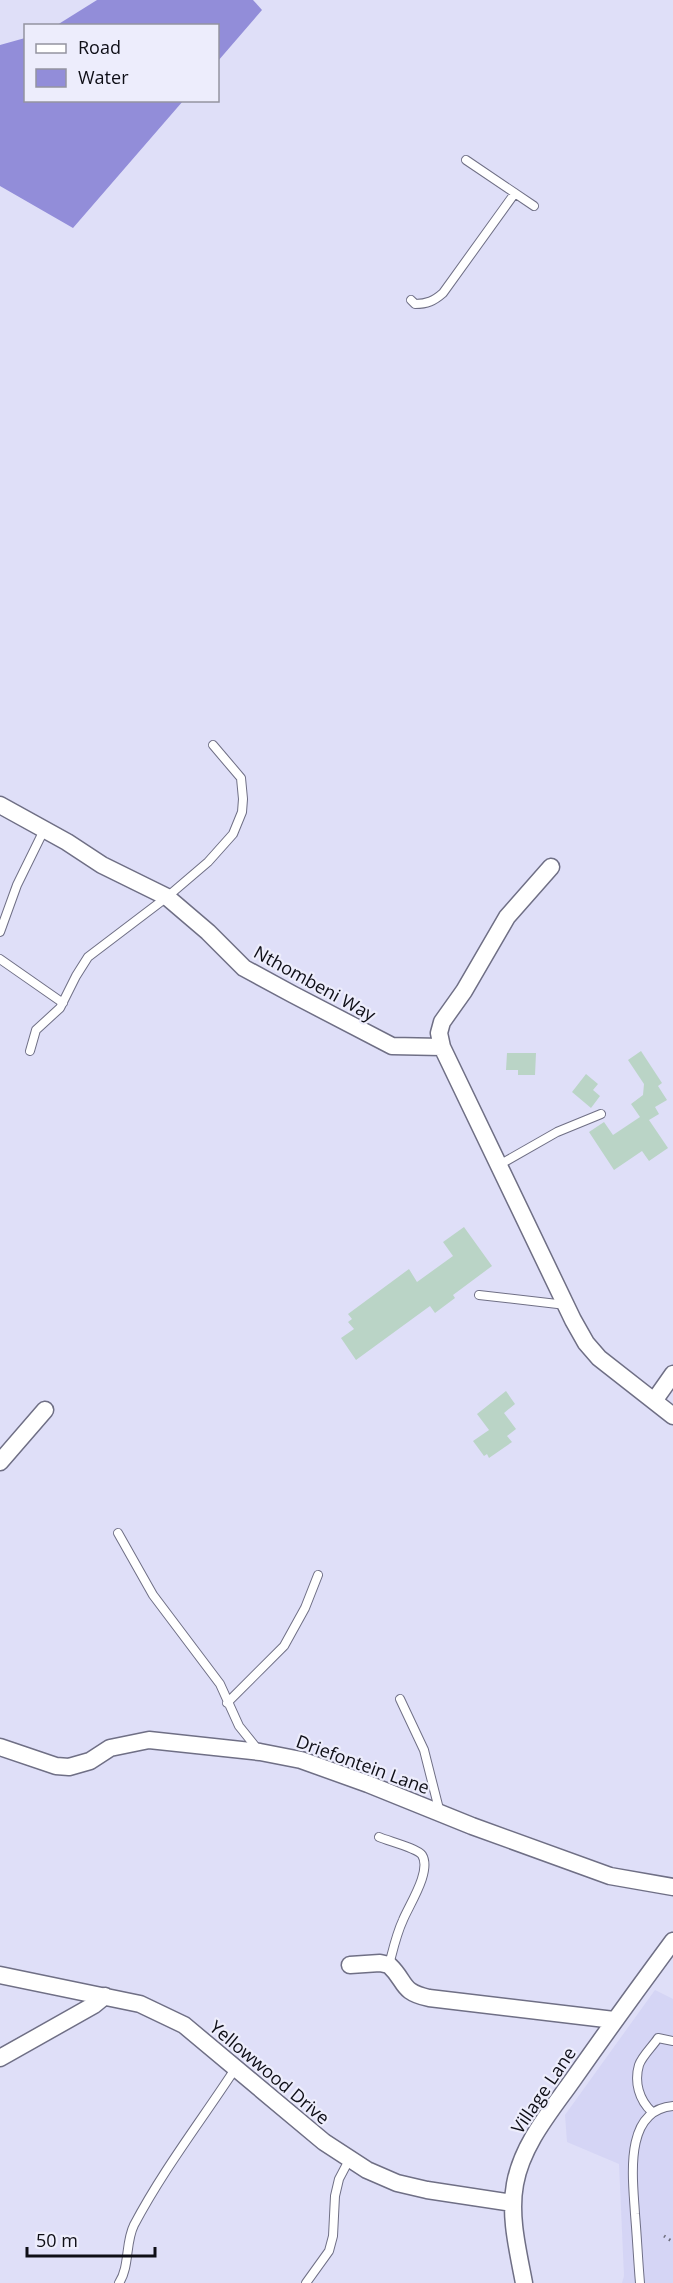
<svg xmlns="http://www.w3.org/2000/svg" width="673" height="2283" viewBox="0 0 673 2283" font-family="'Open Sans',sans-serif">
<rect width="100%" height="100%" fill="#dfdff8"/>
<path fill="#d5d5f5" d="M655,1990l18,9v284h-51l2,-7 -5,-112 -52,-22 -2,-27z"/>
<path fill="#928dd9" d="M97,0h156l9,10 -44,51v-35l-161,-1z
M25,38l1,62 157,1 -110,127 -73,-42v-141z"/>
<path fill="#bad4c6" d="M641,1051l21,32 -4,3 9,14 -12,7 4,7 -10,6 19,28 -19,13 -7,-10 -28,19 -25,-38 15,-10 9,13 27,-18 -9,-13 12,-9 1,-11 -16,-24z
M507,1053h29l-1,22h-17v-5h-12z
M586,1074l12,10 -5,6 7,6 -9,12 -19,-16z
M464,1227l28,39 -39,29 2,3 -20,15 -5,-7 -74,54 -15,-22 13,-9 -6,-7 4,-3 -4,-5 61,-45 8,13 36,-26 -10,-14z
M506,1391l9,13 -11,9 12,16 -9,7 5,6 -23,16 -2,-4 -3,2 -11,-15 16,-11 -12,-16z"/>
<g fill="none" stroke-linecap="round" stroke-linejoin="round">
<defs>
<path id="service" d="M466,160l68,46
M411,300l4,4c12,0 19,-3 28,-11l72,-100
M0,932l17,-47 27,-55
M0,959l63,44
M30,1051l6,-21 24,-22 16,-32 12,-19 79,-60 41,-35 25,-28 9,-22 1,-13 -2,-21 -28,-33
M499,1165l58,-33 44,-18
M479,1295l87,10
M118,1533l35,62 67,89 19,42 20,25
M400,1699l24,51 16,63
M227,1703l57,-57 21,-38 13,-33
M379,1837c9,4 38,11 43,18 10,16 -13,50 -19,65 -7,15 -10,30 -14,45
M652,2112c-13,-12 -18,-30 -13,-47 3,-9 14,-19 19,-27l15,3
M119,2283c11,-17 6,-40 15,-58 29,-55 67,-104 101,-156
M306,2283l23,-32 4,-15 2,-40 4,-17 10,-19
M640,2283c-2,-23 -3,-46 -5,-69 -2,-35 -12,-104 38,-108"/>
<path id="minor" d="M0,805l67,37 35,23 65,32 41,35 36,36 48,26 100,52 50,1 131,273 13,23 13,15 74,58
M442,1047l-3,-14 3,-11 22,-31 43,-74 44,-50
M654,1401l19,-27
M0,1462l45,-52
M0,1747l56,19 13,1 21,-6 20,-13 39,-8 111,12 41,8 67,24 104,42 138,50 63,11
M350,1965l30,-2 9,2c18,17 11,27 40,33l185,22
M0,1975l140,29 44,21 140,117 43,28 30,13 30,7 85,13
M0,2058l94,-53 11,-9
M524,2283c-6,-32 -15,-67 -9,-99 7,-39 35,-72 57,-103 33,-47 67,-94 101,-140"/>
</defs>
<use href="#service" stroke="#6f6f85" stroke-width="10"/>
<use href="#minor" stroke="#6f6f85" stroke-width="19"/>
<path stroke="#6d6d7c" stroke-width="3" stroke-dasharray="1.5 4.5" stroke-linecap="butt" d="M664,2236l9,6"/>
<use href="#service" stroke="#fff" stroke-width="8"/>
<use href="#minor" stroke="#fff" stroke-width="16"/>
</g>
<g text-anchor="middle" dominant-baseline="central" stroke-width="4.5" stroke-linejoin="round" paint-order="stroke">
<g font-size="18" fill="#0e0e16" stroke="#ededfc">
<text transform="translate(315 983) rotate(29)">Nthombeni Way</text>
<text transform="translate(363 1764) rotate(20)">Driefontein Lane</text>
<text transform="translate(270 2072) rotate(40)">Yellowwood Drive</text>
<text transform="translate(543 2090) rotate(-56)">Village Lane</text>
</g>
</g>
<rect x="24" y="24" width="195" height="78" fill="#ededfc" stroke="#9494a0" stroke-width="1.5"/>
<rect x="36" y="44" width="30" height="9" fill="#ffffff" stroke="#9494a0" stroke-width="1.5"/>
<text x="78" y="54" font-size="18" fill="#0e0e16">Road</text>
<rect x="36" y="69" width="30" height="18" fill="#928dd9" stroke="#9494a0" stroke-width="1.5"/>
<text x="78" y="84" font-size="18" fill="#0e0e16">Water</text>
<path d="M27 2247v9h128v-9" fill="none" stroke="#0e0e16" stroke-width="3"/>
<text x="36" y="2247" font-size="18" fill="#0e0e16" stroke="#ededfc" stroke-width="4.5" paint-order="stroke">50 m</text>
</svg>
